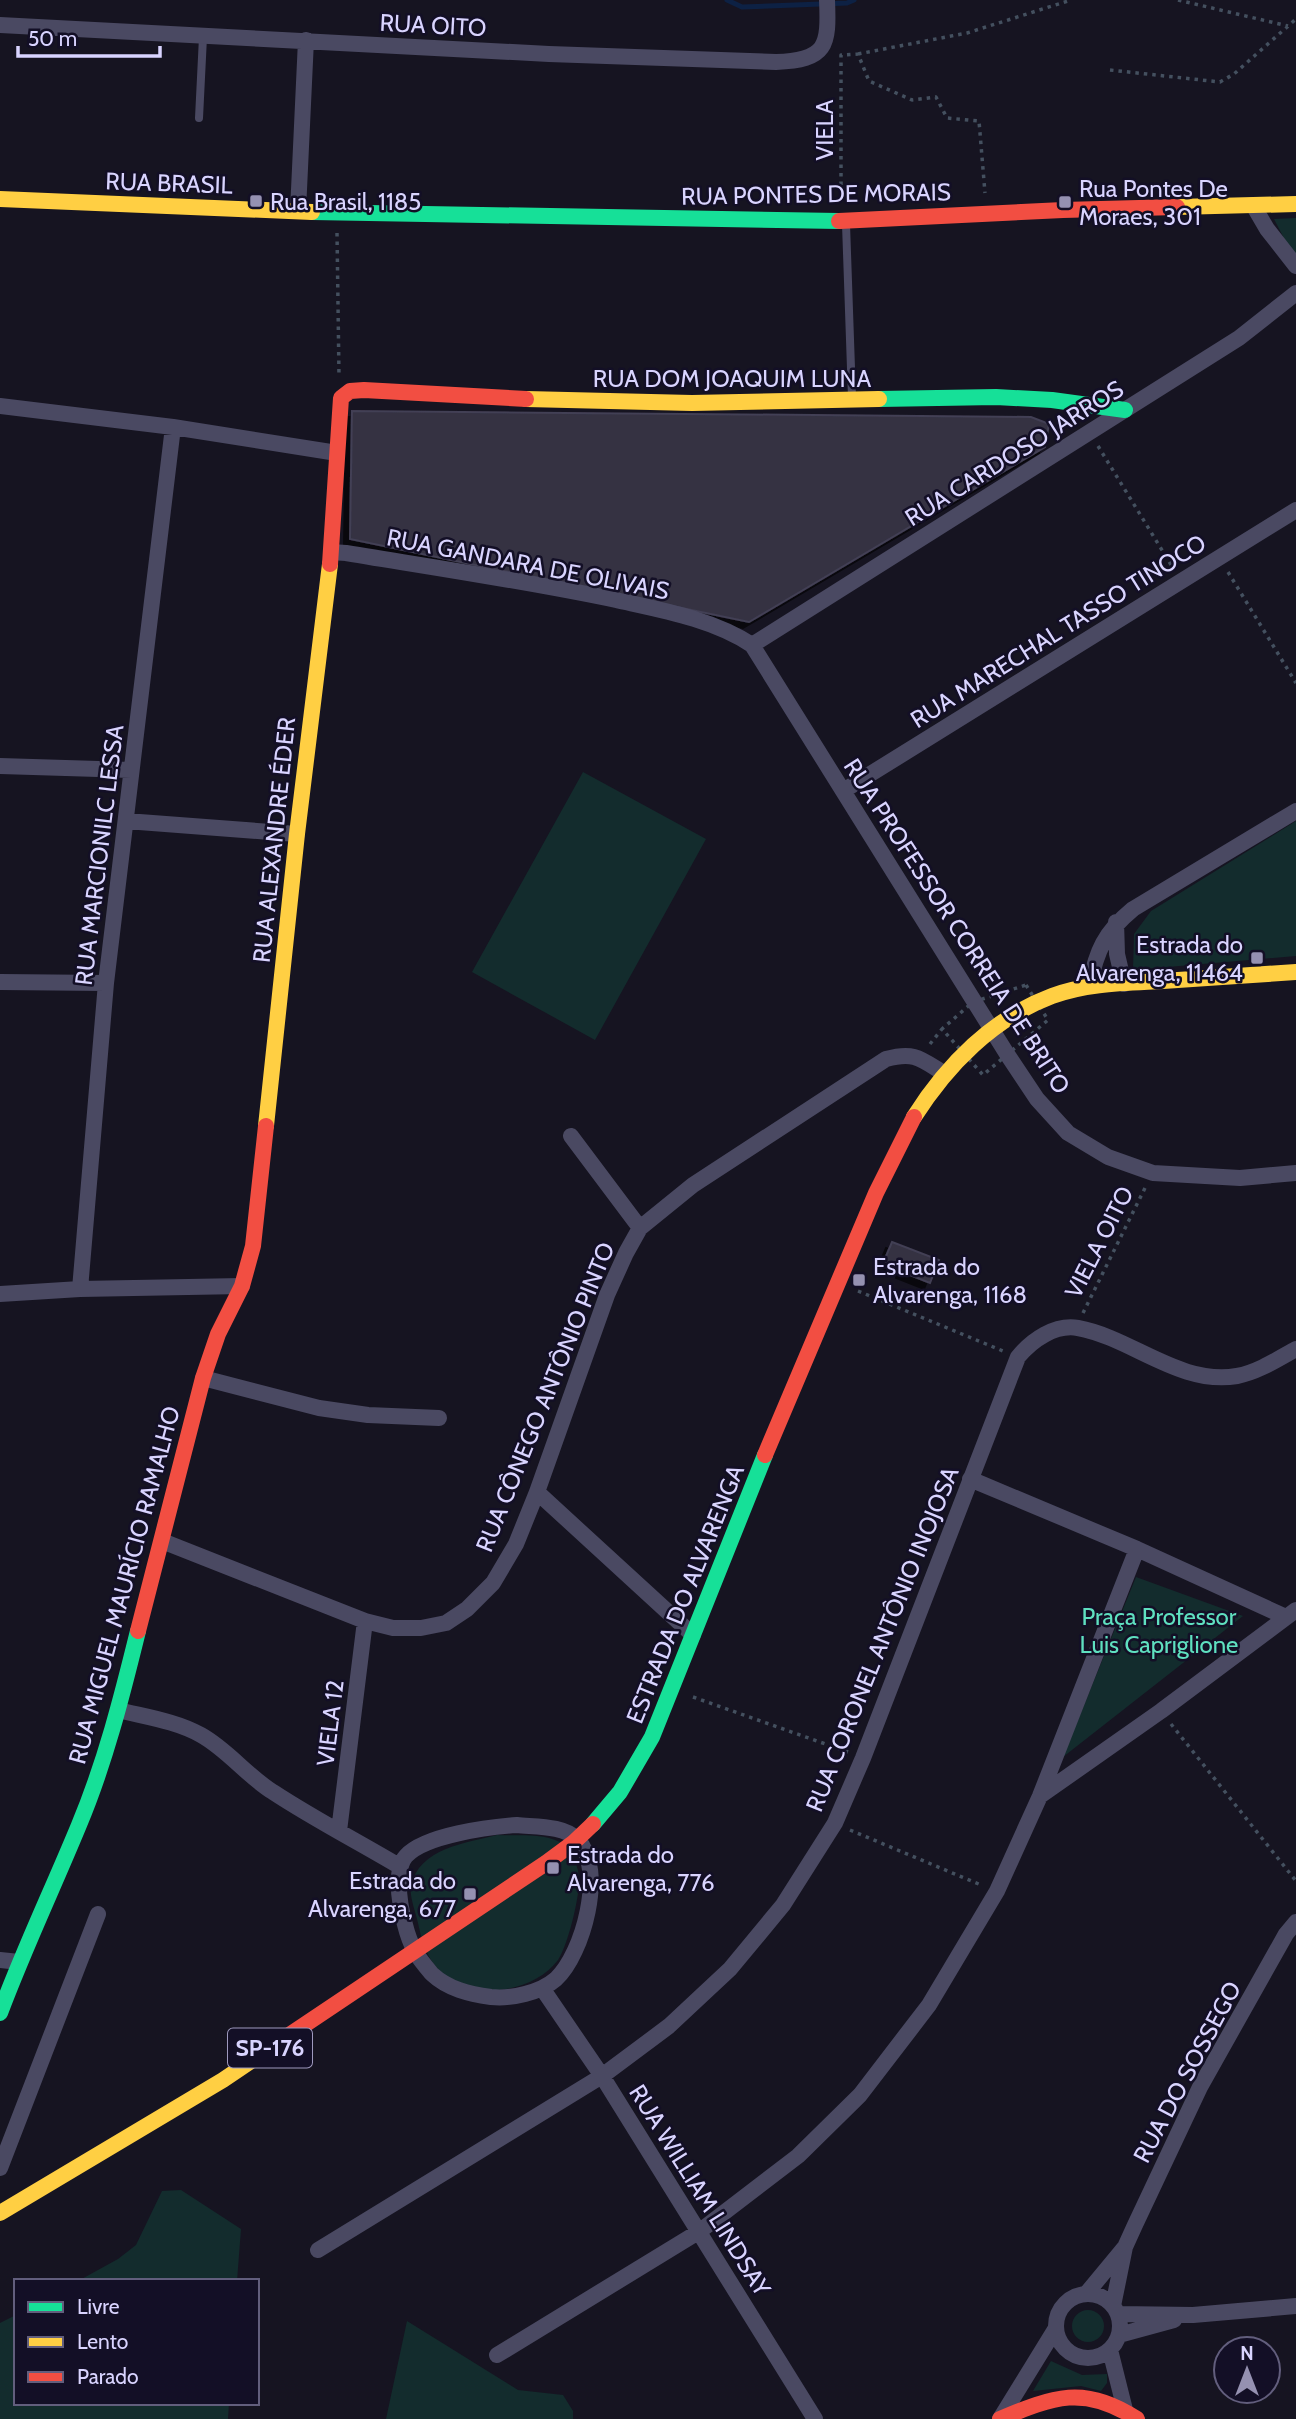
<svg xmlns="http://www.w3.org/2000/svg" width="1296" height="2419" viewBox="0 0 1296 2419" font-family="Cabin,sans-serif">
<defs>
<filter id="shadow"><feDropShadow dx="-6" dy="6" stdDeviation="0" flood-color="#0009"/></filter>
</defs>
<rect width="100%" height="100%" fill="#161421"/>
<path fill="#132c2d" d="M1296,218v38l-8,-10 -14,-27z
M583,772l123,67 -111,201 -123,-68z
M1296,821v135l-163,14 1,-36 17,-23z
M1136,1577l107,39 -180,141z
M497,1835c23,1 49,-3 68,10 7,4 14,24 14,33 1,18 -11,67 -21,82 -23,31 -80,41 -111,17 -19,-15 -24,-31 -29,-54 -2,-10 -9,-27 -7,-37 8,-38 55,-43 86,-51z
M181,2190l60,39 -4,52h-159l40,-22 18,-14 26,-54z
M1072 2326a16 16 0 1 1 32 0a16 16 0 1 1-32 0Z
M16,2315v88h213l-1,16h-228v-96z
M407,2321l111,69 45,5 10,16v8h-187z
M1051,2361l31,14 25,-1v9l-6,8 -20,-5 -48,5z"/>
<g fill="none" stroke-linecap="round" stroke-linejoin="round">
<path stroke="#0d2144" stroke-width="5" d="M727,0l15,7 105,-4 7,-3"/>
</g>
<path fill="#343243" stroke="#433f54" stroke-width="2" filter="url(#shadow)" d="M352,411l679,6 18,7 -4,23 -296,175 -399,-83z
M892,1242l47,18 -9,23 -28,-11 1,-4 -19,-7z"/>
<g fill="none" stroke-linecap="round" stroke-linejoin="round">
<path stroke="#44505f" stroke-width="3.5" stroke-dasharray="3.5 5" stroke-linecap="butt" d="M1178,0l110,26
M858,54l109,-21 104,-33
M1110,70l110,12 14,-8 62,-55
M841,202v-147l17,-1 11,27 43,19 24,-3 11,21 32,3 6,72
M337,233l2,143
M1098,446l75,122
M1228,572l68,111
M1026,985l22,35 -65,55 -41,-46 31,-27z
M930,1044l12,-15
M858,1291l145,60
M1083,1313l62,-125
M693,1697l155,55
M1171,1724l125,157
M850,1830l131,55"/>
<path stroke="#4a4962" stroke-width="8" d="M199,118l4,-81
M846,224l6,173"/>
<path stroke="#4a4962" stroke-width="16" d="M0,25l549,29 227,8c51,-2 53,-16 51,-62
M1253,205l14,24 29,37
M298,211l8,-171
M0,406l173,21 164,26
M331,552l15,1c90,15 180,28 270,47 45,10 97,19 136,45l255,409 30,45 31,34 40,24 45,16 87,5 56,-5
M752,645l487,-307 57,-45
M0,766l131,4
M843,791l453,-281
M126,821l171,13
M1116,922l1,32 7,30
M0,982l106,1
M1089,986c8,-36 15,-53 44,-77l163,-98
M571,1136l69,92
M80,1289l26,-306 67,-556
M0,1294l80,-5 162,-3
M203,1378l116,30 49,7 71,3
M970,1479l167,70 149,68
M537,1492l156,143
M162,1541l203,80 28,7h28l25,-5 21,-14 26,-26 23,-39 21,-52 70,-197 19,-42 14,-25 53,-43 193,-126c29,-8 35,0 59,15
M118,1710c28,7 58,11 83,25 27,15 46,41 72,57 41,27 84,49 126,74
M1040,1796l121,-85 135,-101
M517,1825c18,2 47,0 61,15 28,30 5,114 -22,139 -16,14 -45,20 -65,18 -22,-3 -43,-8 -59,-23 -5,-6 -12,-14 -16,-21 -12,-19 -26,-79 -10,-97 19,-21 83,-29 111,-31z
M339,1831l26,-210
M0,1960l19,2
M542,1988l60,88 213,343
M0,2168l98,-254
M318,2250l284,-174 67,-50 61,-57 53,-64 52,-82 28,-65 155,-401c14,-17 37,-33 60,-29 54,10 102,58 159,48 21,-4 41,-17 59,-27
M1056 2326a32 32 0 1 1 64 0a32 32 0 1 1-64 0Z
M1086,2294l38,-46
M1113,2306l12,-59 10,-22 65,-138 86,-153 10,-12
M1118,2314l75,1 103,-9
M1119,2335l55,-15
M1110,2350l15,60
M497,2355l203,-124 98,-75 62,-61 69,-90 68,-114 43,-95 97,-247
M1000,2419l56,-91"/>
<path stroke="#16e098" stroke-width="16" d="M312,212l527,9
M879,399l117,-2 56,3 73,10
M593,1824l27,-32 32,-55 113,-282
M0,2013c24,-64 53,-125 79,-188 26,-62 43,-129 59,-194"/>
<path stroke="#ffcf43" stroke-width="16" d="M0,199l312,13
M1177,207l119,-3
M526,399l166,4 187,-4
M914,1117c33,-52 79,-99 138,-121 35,-13 74,-13 111,-15 44,-3 89,-6 133,-9
M266,1126l31,-292 33,-270
M0,2213l223,-133 59,-40"/>
<path stroke="#f24e42" stroke-width="16" d="M839,221l224,-11 114,-3
M330,564l11,-166 9,-7 14,-1 162,9
M765,1455l111,-262 38,-76
M138,1631l65,-253 15,-44 24,-48 11,-40 13,-120
M282,2040l264,-177 27,-20 20,-19
M1000,2419c53,-22 84,-35 137,0"/>
</g>
<g fill="#9591b1" stroke="#130f26" stroke-width="2.5">
<rect x="249" y="194" width="14" height="14" rx="3.5"/>
<rect x="1058" y="195" width="14" height="14" rx="3.5"/>
<rect x="1250" y="951" width="14" height="14" rx="3.5"/>
<rect x="852" y="1273" width="14" height="14" rx="3.5"/>
<rect x="546" y="1861" width="14" height="14" rx="3.5"/>
<rect x="463" y="1887" width="14" height="14" rx="3.5"/>
</g>
<g text-anchor="middle" dominant-baseline="central" stroke-width="5" stroke-linejoin="round" paint-order="stroke">
<rect fill="#130f26" stroke="#9e99be" stroke-width="2" x="228" y="2028.5" width="84" height="39" rx="5"/>
<g font-size="23" font-weight="bold" fill="#d9d4ff">
<text x="270" y="2048">SP-176</text>
</g>
<g font-size="24" fill="#d9d4ff" stroke="#130f26">
<text transform="translate(433 25) rotate(3)">RUA OITO</text>
<text transform="translate(824 130) rotate(-90)">VIELA</text>
<text transform="translate(169 183) rotate(2)">RUA BRASIL</text>
<text transform="translate(816 194) rotate(-1)">RUA PONTES DE MORAIS</text>
<text x="732" y="378">RUA DOM JOAQUIM LUNA</text>
<text transform="translate(1014 453) rotate(-32)">RUA CARDOSO JARROS</text>
<text transform="translate(528 564) rotate(11)">RUA GANDARA DE OLIVAIS</text>
<text transform="translate(1058 631) rotate(-32)">RUA MARECHAL TASSO TINOCO</text>
<text transform="translate(274 840) rotate(-84)">RUA ALEXANDRE ÉDER</text>
<text transform="translate(99 855) rotate(-83)">RUA MARCIONILC LESSA</text>
<text transform="translate(957 926) rotate(57)">RUA PROFESSOR CORREIA DE BRITO</text>
<text transform="translate(1099 1242) rotate(-63)">VIELA OITO</text>
<text transform="translate(545 1397) rotate(-68)">RUA CÔNEGO ANTÔNIO PINTO</text>
<text transform="translate(124 1585) rotate(-75)">RUA MIGUEL MAURÍCIO RAMALHO</text>
<text transform="translate(685 1594) rotate(-68)">ESTRADA DO ALVARENGA</text>
<text transform="translate(882 1639) rotate(-68)">RUA CORONEL ANTÔNIO INOJOSA</text>
<text transform="translate(330 1723) rotate(-83)">VIELA 12</text>
<text transform="translate(1187 2072) rotate(-62)">RUA DO SOSSEGO</text>
<text transform="translate(700 2190) rotate(58)">RUA WILLIAM LINDSAY</text>
</g>
<g font-size="24" fill="#d9d4ff" stroke="#130f26" text-anchor="start">
<text x="1079" y="188">Rua Pontes De<tspan x="1079" dy="28">Moraes, 301</tspan></text>
<text x="270" y="201">Rua Brasil, 1185</text>
<text x="1243" y="944" text-anchor="end">Estrada do<tspan x="1243" dy="28">Alvarenga, 11464</tspan></text>
<text x="873" y="1266">Estrada do<tspan x="873" dy="28">Alvarenga, 1168</tspan></text>
<text x="567" y="1854">Estrada do<tspan x="567" dy="28">Alvarenga, 776</tspan></text>
<text x="456" y="1880" text-anchor="end">Estrada do<tspan x="456" dy="28">Alvarenga, 677</tspan></text>
</g>
<g font-size="24" fill="#5fe0c0" stroke="#130f26">
<text x="1159" y="1616">Praça Professor<tspan x="1159" dy="28">Luis Capriglione</tspan></text>
</g>
</g>
<rect x="14" y="2279" width="245" height="126" fill="#130f26" stroke="#625e7d" stroke-width="2"/>
<rect x="28" y="2302" width="35" height="10" fill="#16e098" stroke="#625e7d" stroke-width="2"/>
<text x="77" y="2314" font-size="21" fill="#d9d4ff">Livre</text>
<rect x="28" y="2337" width="35" height="10" fill="#ffcf43" stroke="#625e7d" stroke-width="2"/>
<text x="77" y="2349" font-size="21" fill="#d9d4ff">Lento</text>
<rect x="28" y="2372" width="35" height="10" fill="#f24e42" stroke="#625e7d" stroke-width="2"/>
<text x="77" y="2384" font-size="21" fill="#d9d4ff">Parado</text>
<g transform="translate(1247 2370)"><circle r="33" fill="#130f26" stroke="#625e7d" stroke-width="2"/>
<path d="M0-5L12 26L0 18L-12 26Z" fill="#9591b1"/>
<text y="-10" font-size="19" font-weight="bold" text-anchor="middle" fill="#d9d4ff">N</text>
</g>
<path d="M18 46v10h142v-10" fill="none" stroke="#d9d4ff" stroke-width="3.5"/>
<text x="28" y="46" font-size="21" fill="#d9d4ff" stroke="#130f26" stroke-width="5" paint-order="stroke">50 m</text>
</svg>
